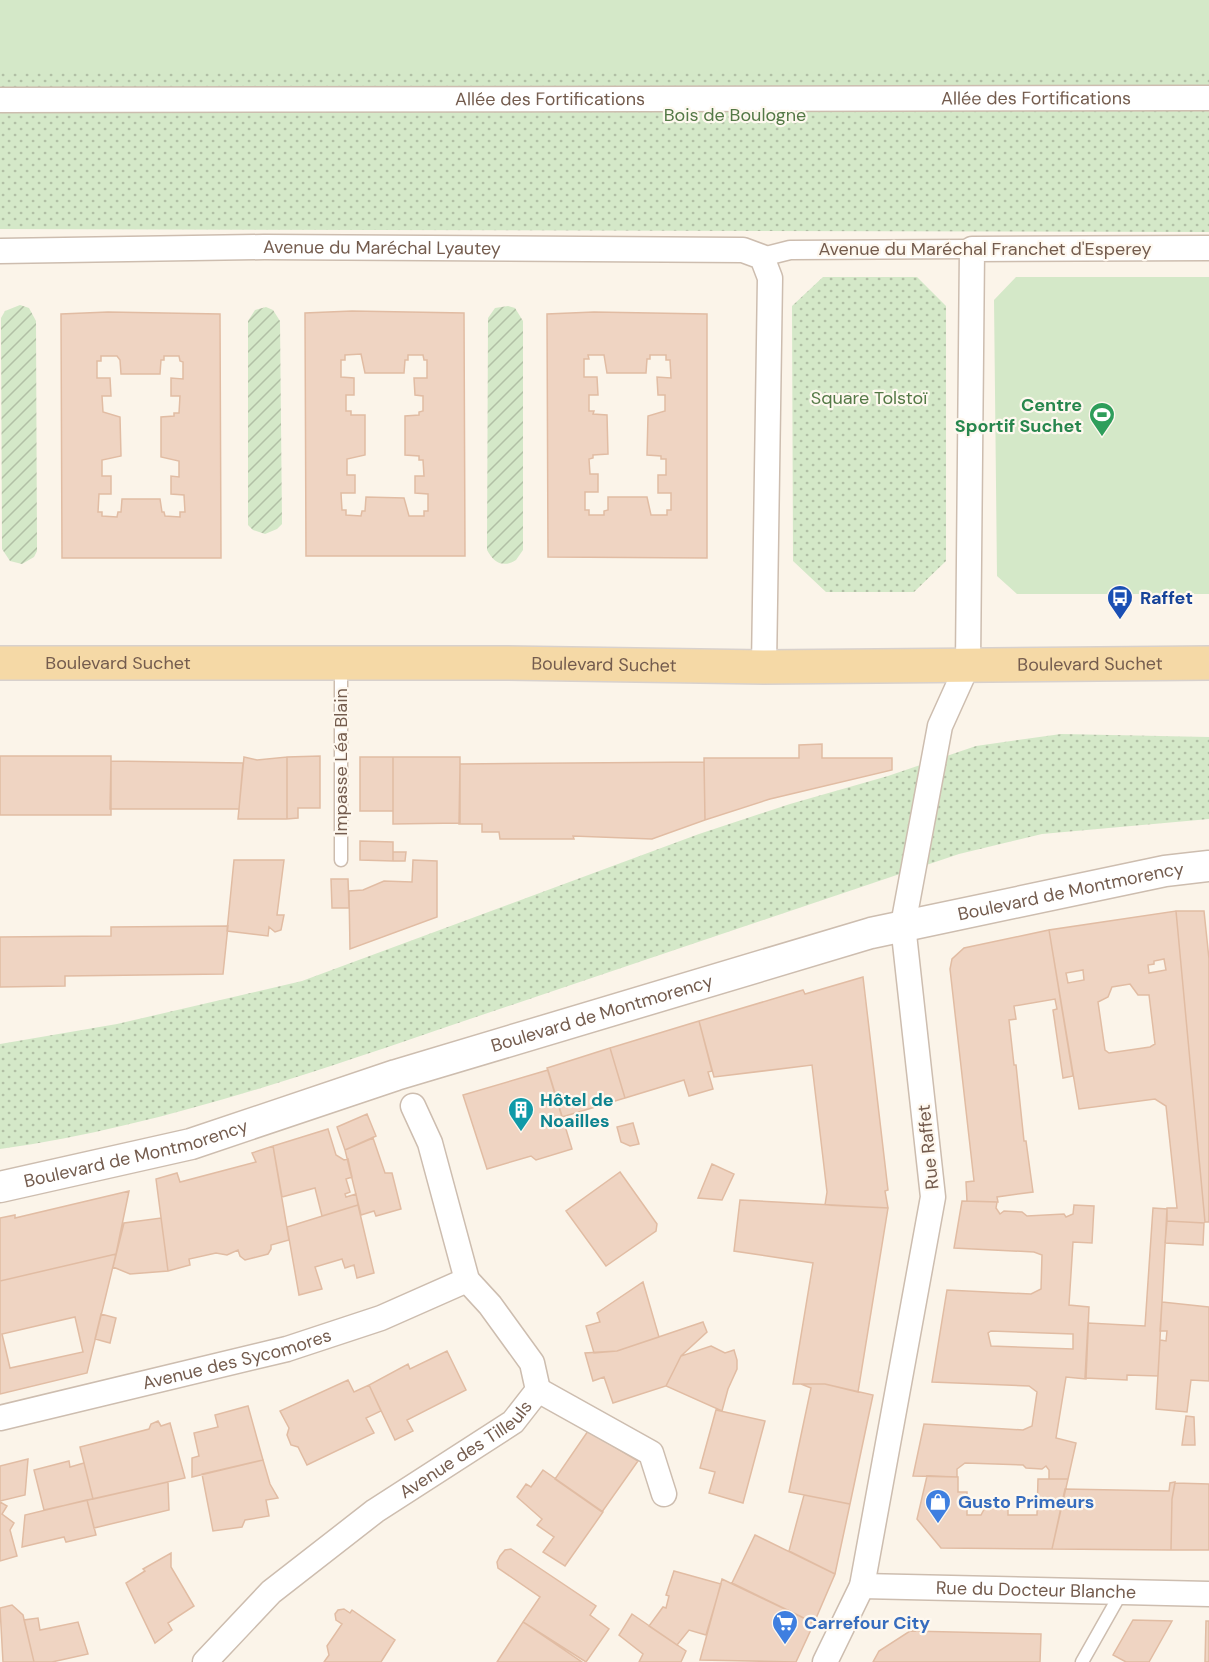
<svg xmlns="http://www.w3.org/2000/svg" width="1209" height="1662" viewBox="0 0 1209 1662" font-family="'DM Sans',sans-serif">
<defs>
<pattern id="grass-dots" width="8" height="8" patternUnits="userSpaceOnUse" patternTransform="scale(1.5)"><rect width="8" height="8" fill="#d4e8c8"/><path d="M2 2h.1M6 6h.1" fill="none" stroke="#b1bfa5" stroke-width="1.8" stroke-linecap="round"/></pattern>
<pattern id="garden-furrows" width="10" height="10" patternUnits="userSpaceOnUse" patternTransform="scale(1.5)"><rect width="10" height="10" fill="#d4e8c8"/><path d="M-1 1l2-2M0 10L10 0M9 11l2-2" fill="none" stroke="#b1bfa5"/></pattern>
</defs>
<rect width="100%" height="100%" fill="#fbf4e9"/>
<path fill="url(#grass-dots)" d="M0,0h1209v232l-1209,-3z
M823,277h94l29,29v255l-32,31h-88l-33,-31 -1,-255z
M1061,734l148,3v82l-167,15 -83,20c-166,56 -332,112 -498,168 -146,50 -308,106 -461,127v-105l117,-20 185,-43 397,-147 91,-30 98,-28 88,-30z"/>
<path fill="url(#garden-furrows)" d="M20,305l9,3 7,13 1,230 -3,6 -12,7 -12,-3 -8,-12 -1,-231 4,-7z
M508,306l7,2 8,13v229l-7,10c-13,8 -22,3 -29,-10l1,-232 7,-10z
M266,307l7,3 7,11 2,203 -5,5 -12,5 -12,-4 -5,-5v-204l7,-11z"/>
<path fill="#d4e8c8" d="M0,0h1209v72h-1209z
M1016,277h193v317h-192l-20,-18 -3,-276z"/>
<path fill="#efd4c2" stroke="#e1bca3" stroke-width="1.5" fill-rule="evenodd" d="M352,311l112,2 1,243h-159l-1,-243zM361,354l4,19h39l1,-13h3v-5h15l1,5h3v18h-13l1,17 8,1v15l-4,1v3l-14,1v39l14,1v4h4l1,16h-9v17l13,1v17h-4v5h-15l-5,-18 -38,-1 -1,14h-3l-1,5 -15,-1v-5h-4l-1,-17h14v-18h-8v-16l18,-4v-40h-14v-4h-5v-16h8v-17l-13,-1v-17h4v-5z
M108,312l112,2 1,244h-159l-1,-244zM101,356h16l3,4 1,14h39l1,-14h3v-4h15l1,5 3,1v17l-12,-1v18h9l-1,17h-5v3l-13,1v40l18,4v16l-8,-1v18l13,1 1,17h-5v5l-15,-1 -1,-4h-2l-2,-13h-38l-1,13h-3l-1,5 -15,-1v-4h-4l1,-18h12v-18h-9v-16l19,-4 -1,-39 -17,-5 -1,-16h9l-1,-18h-13v-17h4z
M594,312l113,2v244l-159,-1 -1,-243zM588,355h16l3,18h39l1,-14h3v-4h16v5h4l1,18 -14,-1 1,18h7v16l-17,5 -1,39 14,1v3h5v16h-8v18h13v17h-4v5h-16l-4,-18h-39v13l-4,1v4h-15v-5h-4v-18h13v-18h-8l-1,-15 4,-1v-3l15,-1 -1,-39 -14,-1 1,-3h-5v-16h9l-1,-18h-13v-18h5z
M822,744v14h70v12l-122,29 -65,21 -1,-62h95v-13z
M0,756h111v59h-111z
M320,756v52h-22v10l-11,1v-62z
M244,757l13,3 30,-3v62h-49z
M360,757h33v54h-33z
M393,757h67v66l-67,1z
M111,761l132,2 -4,46h-129z
M704,762l1,58 -53,19 -79,-3 1,3h-74l-1,-7h-17v-8h-23l1,-60z
M360,841l33,1v19l-33,-1z
M393,852h13l-1,9h-12z
M234,860h50l-7,55h7l-3,15 -6,2 -6,-5 -1,9 -41,-5z
M413,860l24,1v56l-87,32 -1,-58 14,-1 21,-9 28,1z
M331,879h17l1,29h-17z
M1176,911l29,311 -1,1 -37,-2v-13h10l-11,-102 -11,-7 -76,10 -30,-179zM1164,959l2,11 -17,3 -1,-8 6,-1v-3zM1083,970l1,10 -16,3 -2,-10zM1130,984l8,11h11l6,49 -5,3 -41,6 -4,-3 -7,-48 10,-5 4,-10z
M1176,911h28l5,48v263h-4z
M228,926l-5,48 -158,2v10l-65,1v-50l111,-1v-9z
M1049,930l24,146 -10,2 -10,-68 4,-1 -2,-10 -41,7 2,13 -7,1 5,45h2l8,76h2l7,51 -36,5 1,5 -31,-1 -1,-19 8,-1 -24,-212 2,-10 12,-11z
M863,977l25,213 -3,1 3,17 -63,-3 2,-13 -15,-127 -98,12 -15,-56 104,-31 2,4z
M699,1021l13,50 -4,1 5,17 -24,7 -5,-16 -59,18 -15,-50z
M610,1048l15,50 -63,19 -15,-49z
M548,1070l24,79 -36,11 -5,-4 -44,13 -24,-74z
M367,1114l9,22 -31,14 -8,-23z
M633,1123l6,21 -9,2 -9,-4 -4,-15z
M328,1129l8,26 8,5 4,-1 4,18 -6,2 4,13 -5,2 1,3 10,-3 2,11 -36,11 -7,-28 -33,9 -9,-51z
M373,1138l12,35h7l9,36 -25,7 -2,-5 -13,4 -16,-65z
M273,1146l16,94 -18,5v4l-3,5 -23,6 -5,-4 -2,-6 -11,5 -11,-2 -27,6 1,6 -22,6 -12,-92 21,-6 3,9 76,-20 -4,-9z
M712,1164l22,10 -12,26 -24,-2z
M620,1172l37,52 -1,7 -50,35 -40,-55z
M129,1191l-13,63 -116,27v-63l15,-3v3z
M740,1200l148,8 -30,184 -33,-8h-32l20,-121 -79,-12z
M962,1201l35,1 -1,6 4,6 4,-3 18,1 5,4 37,-2 2,3 7,-3 1,-9 20,1 -2,37 -19,-1 -4,63 20,2 -3,72 -20,-2 -10,61 20,5 -8,36h-19v-9l-3,-4 -4,3 -16,-1 -3,-3 -58,-2 -8,6v8l-44,-1 11,-52 99,6 9,-4 5,-34 -8,-6 -97,-4 15,-92 84,4 10,-5 1,-34 -8,-3 -80,-4zM991,1331l82,3v15l-82,-3 -3,-13z
M358,1205l16,68 -17,5 -3,-13 -9,3 -3,-9 -27,8 7,22 -23,6 -12,-68z
M1153,1208l14,1 -9,167 -31,-1v5l-42,-2 3,-55 57,3z
M161,1218l7,53 -38,3 -17,-7 11,-44z
M1167,1221l37,2 -1,22 -38,-2z
M116,1254l-29,119 -87,21v-113zM75,1317l8,35 -73,16 -8,-34z
M643,1282l16,55 -42,14 -23,2 -8,-27 14,-4 -3,-9z
M1162,1302l47,5v74l-18,-1 -4,32 -31,-3 4,-69 6,1 1,-10h-7z
M101,1314l15,4 -6,25 -15,-4z
M703,1322l4,10 -26,24 -15,30 -53,17 -9,-26 -11,4 -8,-28 32,-2z
M711,1346l14,7 9,-3 3,10v9l-9,20 -6,22 -56,-25 15,-30z
M447,1351l19,39 -59,30 6,11 -18,9 -26,-55 39,-21 2,5z
M348,1380l6,12 15,-7 12,26 -15,7 8,15 -67,32 -9,-18 -7,-2 -4,-10 2,-7 -9,-17z
M801,1384h24l48,11 -23,109 -61,-12 22,-104z
M248,1406l15,54 -71,17v-19l7,-2 -5,-23 24,-6 -3,-12z
M716,1410l49,11 -22,82 -34,-10 6,-21 -15,-4z
M1186,1416l8,1 1,28h-13z
M158,1421l3,5 9,-3 15,55 -92,21 -13,-52 69,-18 2,-5z
M588,1431l50,30 -36,51 -47,-33z
M28,1459l-3,36 -25,6v-35z
M263,1460l7,24 8,14 -12,2 3,16 -24,4 -3,7 -29,4 -11,-57z
M69,1461l1,6 14,-4 9,36 -49,11 -10,-40z
M543,1470l60,42 -38,54 -22,-14 11,-15 -17,-12 5,-6 -25,-22 9,-13 5,3z
M927,1476l31,1v15h9v23h14l5,-9 7,-2 15,3v8h29l1,-36h30l-16,70 -111,-1 -24,-29z
M168,1482l1,28 -75,18 -7,-28z
M1175,1482l-3,17 -1,51 -119,-1 13,-60 104,2 1,-8z
M1175,1483l34,1v66h-38l1,-51z
M804,1495l46,9 -15,70 -46,-23z
M87,1500l9,35 -30,7 -2,-5 -42,10 3,-32z
M0,1502l7,4 -5,8 12,9 -4,7 7,26 -17,5z
M755,1535l80,39 -21,49 -82,-40z
M511,1549l85,57 -6,9 19,14 -23,33 -63,-40 17,-25 -42,-29 -1,-6 3,-6 5,-6z
M171,1553v14l23,39 -26,17 4,7 -17,13 -29,-60 19,-12 -2,-2z
M674,1571l47,13 -15,51 -17,-5 -12,15 -28,-19 14,-19 3,1 3,-12 -3,-1z
M722,1579l92,44 -18,39 -96,-2z
M12,1605l11,10 11,47h-31l-3,-54z
M344,1609l6,4 2,-3 43,30 -14,22h-57l5,-7 -2,-9 15,-22 -6,-4 -1,-6 3,-4z
M632,1614l54,37 -5,11h-42l4,-8 -24,-19z
M38,1618l2,12 38,-8 10,32 -36,8h-18l-10,-42z
M1133,1620l39,1 -23,41h-23l-13,-7z
M1206,1621h3v41h-4z
M523,1622l59,40h-85z
M910,1631l131,3 -1,28h-167l6,-11z"/>
<g fill="none" stroke-linecap="round" stroke-linejoin="round">
<defs>
<path id="service" d="M341,860v-196
M1082,1662l39,-69"/>
<path id="pedestrian" d="M762,257l28,-7 182,-1"/>
<g id="minor">
<path id="s1" d="M0,100l1209,-2"/>
<path id="s2" d="M0,251l264,-4 479,3 19,7 8,21 -6,389"/>
<path d="M538,1390l113,63 13,41"/>
<path id="s3" d="M0,1418l287,-69 94,-31 86,-38"/>
<path id="s4" d="M862,1586l347,8"/>
<path id="s5" d="M205,1662l66,-70 104,-81 138,-89 25,-32 -6,-27 -42,-58 -23,-25 -37,-137 -17,-37"/>
<path d="M825,1662l37,-76 71,-389 -30,-272 37,-199 28,-62 4,-415 237,-1"/>
</g>
<g id="tertiary">
<path id="s6" d="M0,1187l191,-43 205,-69 475,-142 294,-62 44,-5"/>
</g>
<g id="primary">
<path id="s7" d="M0,663h506l258,4 445,-4"/>
</g>
</defs>
<use href="#service" stroke="#cdbdaf" stroke-width="15"/>
<use href="#pedestrian" stroke="#cdbdaf" stroke-width="21"/>
<use href="#minor" stroke="#cdbdaf" stroke-width="27"/>
<use href="#tertiary" stroke="#cdbdaf" stroke-width="33"/>
<use href="#primary" stroke="#d8d1cd" stroke-width="36"/>
<use href="#service" stroke="#fff" stroke-width="12"/>
<use href="#pedestrian" stroke="#fff" stroke-width="18"/>
<use href="#minor" stroke="#fff" stroke-width="24"/>
<use href="#tertiary" stroke="#fff" stroke-width="30"/>
<use href="#primary" stroke="#f5d9a6" stroke-width="33"/>
</g>
<defs>
<symbol id="stadium-pin" viewBox="-11 -11 22 30"><path d="M0 17L-7.5 6A9.5 9.5 0 1 1 7.5 6Z" fill="#2e9e5b" stroke="#fef8ef"/><path d="M0-5a6.5 5 0 1 0 0 10a6.5 5 0 1 0 0-10ZM-3.5-1.8h7v3.6h-7Z" fill="#fff"/></symbol>
<symbol id="bus-pin" viewBox="-11 -11 22 30"><path d="M0 17L-7.5 6A9.5 9.5 0 1 1 7.5 6Z" fill="#1a4fb4" stroke="#fef8ef"/><path d="M-5-6H5V4H4V6H2V4H-2V6H-4V4H-5ZM-3.5-4V0h7V-4ZM-3.5 1.2v1.5H-2V1.2ZM2 1.2v1.5H3.5V1.2Z" fill="#fff"/></symbol>
<symbol id="building-pin" viewBox="-11 -11 22 30"><path d="M0 17L-7.5 6A9.5 9.5 0 1 1 7.5 6Z" fill="#0f9aa8" stroke="#fef8ef"/><path d="M-4-6H4V6H1V3H-1V6H-4ZM-2.5-4.3h1.7v1.8h-1.7ZM.8-4.3h1.7v1.8H.8ZM-2.5-1h1.7V.8h-1.7ZM.8-1h1.7V.8H.8Z" fill="#fff"/></symbol>
<symbol id="shop-pin" viewBox="-11 -11 22 30"><path d="M0 17L-7.5 6A9.5 9.5 0 1 1 7.5 6Z" fill="#3f7fe0" stroke="#fef8ef"/><path d="M-5-2.5h2.3a2.7 3.5 0 0 1 5.4 0H5L5.5 6h-11ZM-1.5-2.5h3a1.5 2.3 0 0 0-3 0Z" fill="#fff"/></symbol>
<symbol id="supermarket-pin" viewBox="-11 -11 22 30"><path d="M0 17L-7.5 6A9.5 9.5 0 1 1 7.5 6Z" fill="#3f7fe0" stroke="#fef8ef"/><path d="M-6-5.5h2.5l.6 2H6L4.5 2H-2.5L-4.4-4H-6ZM-1.5 3.2a1.3 1.3 0 1 0 .1 0ZM3 3.2a1.3 1.3 0 1 0 .1 0Z" fill="#fff"/></symbol>
</defs>
<g fill-rule="evenodd">
<use href="#stadium-pin" x="1087" y="400" width="30" height="40"/>
<use href="#bus-pin" x="1105" y="583" width="30" height="40"/>
<use href="#building-pin" x="506" y="1095" width="30" height="40"/>
<use href="#shop-pin" x="923" y="1487" width="30" height="40"/>
<use href="#supermarket-pin" x="770" y="1608" width="30" height="40"/>
</g>
<g text-anchor="middle" dominant-baseline="central" stroke-width="4.5" stroke-linejoin="round" paint-order="stroke">
<g font-size="18" fill="#745c4e" stroke="#fef8ef">
<text stroke="none"><textPath href="#s1" startOffset="1036">Allée des Fortifications</textPath></text>
<text stroke="none"><textPath href="#s1" startOffset="550">Allée des Fortifications</textPath></text>
<text stroke="none"><textPath href="#s2" startOffset="382">Avenue du Maréchal Lyautey</textPath></text>
<text x="985" y="249">Avenue du Maréchal Franchet d'Esperey</text>
<text stroke="none"><textPath href="#s7" startOffset="118">Boulevard Suchet</textPath></text>
<text stroke="none"><textPath href="#s7" startOffset="1090">Boulevard Suchet</textPath></text>
<text stroke="none"><textPath href="#s7" startOffset="604">Boulevard Suchet</textPath></text>
<text transform="translate(341 762) rotate(-90)">Impasse Léa Blain</text>
<text stroke="none"><textPath href="#s6" startOffset="1112">Boulevard de Montmorency</textPath></text>
<text stroke="none"><textPath href="#s6" startOffset="627">Boulevard de Montmorency</textPath></text>
<text transform="translate(928 1147) rotate(-96)">Rue Raffet</text>
<text stroke="none"><textPath href="#s6" startOffset="140">Boulevard de Montmorency</textPath></text>
<text stroke="none"><textPath href="#s3" startOffset="244">Avenue des Sycomores</textPath></text>
<text stroke="none"><textPath href="#s5" startOffset="338">Avenue des Tilleuls</textPath></text>
<text stroke="none"><textPath href="#s4" startOffset="174">Rue du Docteur Blanche</textPath></text>
</g>
<g font-size="18" fill="#547946" stroke="#fef8ef">
<text x="735" y="115">Bois de Boulogne</text>
<text x="869" y="398">Square Tolstoï</text>
</g>
<g font-size="18" font-weight="bold" fill="#27864d" stroke="#fef8ef" text-anchor="end">
<text x="1082" y="405">Centre<tspan x="1082" dy="21">Sportif Suchet</tspan></text>
</g>
<g font-size="18" font-weight="bold" fill="#164399" stroke="#fef8ef" text-anchor="start">
<text x="1140" y="598">Raffet</text>
</g>
<g font-size="18" font-weight="bold" fill="#0d838f" stroke="#fef8ef" text-anchor="start">
<text x="540" y="1100">Hôtel de<tspan x="540" dy="21">Noailles</tspan></text>
</g>
<g font-size="18" font-weight="bold" fill="#366cbe" stroke="#fef8ef" text-anchor="start">
<text x="958" y="1502">Gusto Primeurs</text>
<text x="804" y="1623">Carrefour City</text>
</g>
</g>
</svg>
